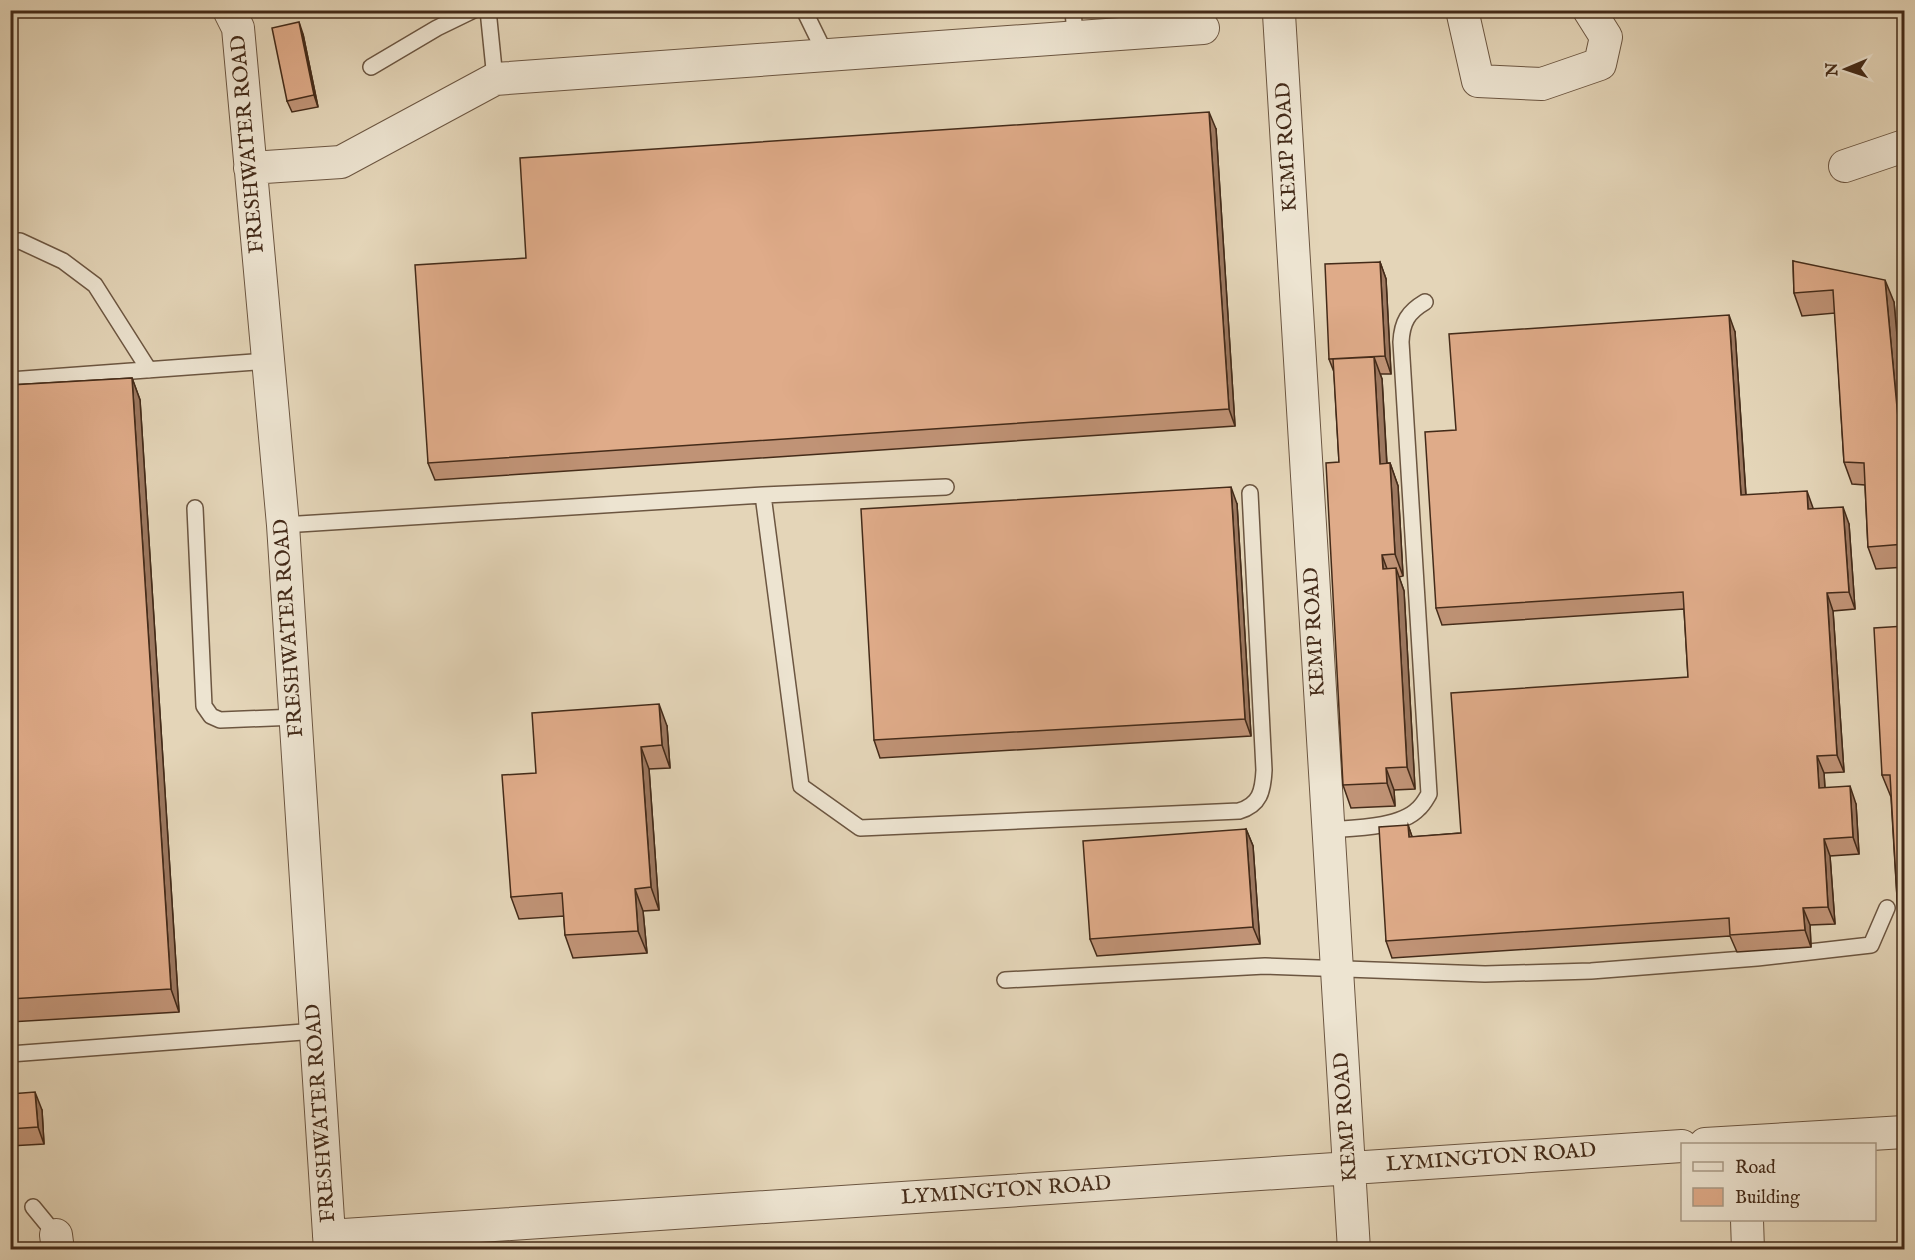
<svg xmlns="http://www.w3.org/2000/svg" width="1915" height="1260" viewBox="0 0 1915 1260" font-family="'IM FELL English',serif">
<rect width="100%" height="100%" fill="#e4d5b8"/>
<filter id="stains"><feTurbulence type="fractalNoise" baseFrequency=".00333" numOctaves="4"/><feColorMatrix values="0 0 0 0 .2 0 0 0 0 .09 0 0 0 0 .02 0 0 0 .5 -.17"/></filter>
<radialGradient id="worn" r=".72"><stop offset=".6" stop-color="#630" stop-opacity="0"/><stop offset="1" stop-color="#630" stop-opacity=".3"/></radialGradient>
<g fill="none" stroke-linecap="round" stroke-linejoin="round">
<defs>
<path id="lane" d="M488,10l7,69
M804,10l22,45
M1073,10l2,26
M371,67l66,-39 37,-18
M10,242l10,-1 43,20 32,24 54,85
M10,380l258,-19
M763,495l183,-8
M195,508l9,198 7,10 9,4 76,-3
M283,525l480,-30 38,291 59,42 379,-17c21,-6 24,-20 25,-41l-14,-277
M1327,830c25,-2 73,-2 91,-21 5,-4 8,-10 11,-15l-28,-452c1,-20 7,-30 24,-40
M1005,980l260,-14 220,8 106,-3 166,-13 114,-13 16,-37
M10,1054l306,-23
M33,1207l23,28"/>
<path id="street" d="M229,10l9,18 45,497 47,725
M1462,10l16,71 64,3 58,-20 6,-27 -17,-27
M1279,14l75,1236
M1845,166l59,-20
M250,168l91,-6 154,-83 708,-51
M1705,1144l199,-12
M1747,1220l1,30
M56,1235l2,15
M329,1236l1353,-90"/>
</defs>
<use href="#lane" stroke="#6c5641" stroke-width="18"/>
<use href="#street" stroke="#6c5641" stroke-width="34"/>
<use href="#lane" stroke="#ede4d1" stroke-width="15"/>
<use href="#street" stroke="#ede4d1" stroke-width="32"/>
</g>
<path fill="#c09376" stroke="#442b19" stroke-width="1.5" d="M303,34l15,73 -26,5 -5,-11z
M1216,129l19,297 -800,54 -7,-17 98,-205z
M1793,261l101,41 11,122v143l-29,2 -8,-22 -3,-62 -13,-1 -8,-22 -9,-149 -33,3 -8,-23z
M1380,262l6,17 5,95h-11l2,5 5,84h3l8,23 5,90 -4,1 5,14 11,198 -21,1 1,16 -44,2 -8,-23 -4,-323 -5,-90 -5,-13z
M1735,332l11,163 67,14 36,15 6,85 -22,2 11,161 -20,1 1,15 31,16 3,50 -29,2 5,68 -25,1 1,22 -74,5 -7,-16 -338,22 -6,-17 22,-116 4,12 49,-4 227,-156 -4,-68 -242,16 -6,-17z
M132,378l8,22 39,612 -169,10v-637z
M1237,504l14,232 -371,22 -6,-18z
M1905,626v320l-6,-15 -8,-134 -9,-22z
M667,726l3,42 -21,1 10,141 -16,1 4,42 -74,5 -8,-23 -1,-19 -45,3 -8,-22 25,-124z
M1246,829l7,17 7,98 -163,12 -7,-17z
M10,1094l32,16 2,34 -34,2z"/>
<path fill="#9c7860" stroke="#442b19" stroke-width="1.5" d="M299,22l4,12 15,73 -4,-12z
M1209,112l7,17 19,297 -6,-17z
M1380,262l6,17 5,95 -6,-18z
M1885,280l9,22 11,122v68z
M1729,315l6,17 12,181 -6,-18z
M1374,357l8,22 6,107 -8,-22z
M132,378l8,22 39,612 -8,-23z
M1390,463l8,23 5,90 -8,-22z
M1231,487l6,17 14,232 -6,-17z
M1807,491l6,17 1,19 -6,-18z
M1843,507l6,17 6,85 -6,-17z
M1382,555l8,22 -7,-8z
M1396,568l8,23 11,198 -8,-22z
M1827,593l6,18 11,161 -7,-17z
M659,704l8,22 3,42 -8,-23z
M641,747l8,22 10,141 -8,-23z
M1817,756l7,17 2,33 -7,-18z
M1386,768l8,22 1,16 -8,-23z
M1850,786l6,18 3,50 -6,-17z
M1408,825l6,17 -5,-5z
M1246,829l7,17 7,98 -7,-17z
M1824,839l6,17 5,68 -7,-17z
M635,889l8,22 4,42 -9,-22z
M1803,908l7,17 1,22 -6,-17z
M35,1092l7,18 2,34 -6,-17z"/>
<path fill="#dfab89" stroke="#442b19" stroke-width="1.5" d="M299,22l15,73 -27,6 -15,-73z
M1209,112l20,297 -801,54 -13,-198 111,-7 -6,-100z
M1793,261l92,19 20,212v52l-37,3 -4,-84 -20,-1 -11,-172 -39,3z
M1380,262l5,94 -56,3 -4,-95z
M1729,315l12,180 66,-4 1,18 35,-2 6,85 -22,1 10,162 -20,1 2,32 31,-2 3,51 -29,2 4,68 -25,1 2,22 -75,5 -1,-17 -343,23 -7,-114 29,-2 1,12 52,-4 -10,-140 237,-16 -5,-85 -247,16 -11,-176 31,-2 -7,-96z
M1374,357l6,107 10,-1 5,91 -13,1 1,14 13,-1 11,199 -21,1 1,15 -44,2 -17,-322 13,-1 -6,-103z
M132,378l39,611 -161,10v-614z
M1231,487l14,232 -371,21 -13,-231z
M1905,626v305h-6l-9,-156h-8l-8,-147z
M659,704l3,41 -21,2 10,140 -16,2 3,42 -73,4 -3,-42 -51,4 -9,-122 34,-2 -4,-60z
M1246,829l7,98 -163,12 -7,-98z
M35,1092l3,35 -28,2v-35z"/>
<g text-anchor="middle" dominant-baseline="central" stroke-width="4.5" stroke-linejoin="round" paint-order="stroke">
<g font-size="21" fill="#442b19" stroke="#ede4d1">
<text transform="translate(248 144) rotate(-95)">FRESHWATER ROAD</text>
<text transform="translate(1287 147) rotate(-93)">KEMP ROAD</text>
<text transform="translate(289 628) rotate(-94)">FRESHWATER ROAD</text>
<text transform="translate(1315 632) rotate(-93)">KEMP ROAD</text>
<text transform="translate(321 1113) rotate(-94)">FRESHWATER ROAD</text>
<text transform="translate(1346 1117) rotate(-94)">KEMP ROAD</text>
<text transform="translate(1491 1158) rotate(-4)">LYMINGTON ROAD</text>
<text transform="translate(1006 1191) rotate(-4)">LYMINGTON ROAD</text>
</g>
</g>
<rect width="1915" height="1260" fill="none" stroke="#e4d5b8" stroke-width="36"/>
<rect x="12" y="12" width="1891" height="1236" fill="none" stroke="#442b19" stroke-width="3"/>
<rect x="18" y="18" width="1879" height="1224" fill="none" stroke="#442b19" stroke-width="1.5"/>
<rect x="1681" y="1143" width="195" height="78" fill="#ede4d1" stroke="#a99a87" stroke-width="1.5"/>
<rect x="1693" y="1162" width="30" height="9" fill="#ede4d1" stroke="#a99a87" stroke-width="1.5"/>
<text x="1735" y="1173" font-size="18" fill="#442b19">Road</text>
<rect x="1693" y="1188" width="30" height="18" fill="#dfab89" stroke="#a99a87" stroke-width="1.5"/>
<text x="1735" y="1203" font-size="18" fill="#442b19">Building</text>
<g transform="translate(1846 69) rotate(268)" stroke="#ede4d1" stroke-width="4.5" paint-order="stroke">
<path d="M0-4.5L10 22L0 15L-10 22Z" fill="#442b19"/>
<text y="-9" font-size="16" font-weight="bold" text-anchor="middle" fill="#442b19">N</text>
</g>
<rect width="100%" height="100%" filter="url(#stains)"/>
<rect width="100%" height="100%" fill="url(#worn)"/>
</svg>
